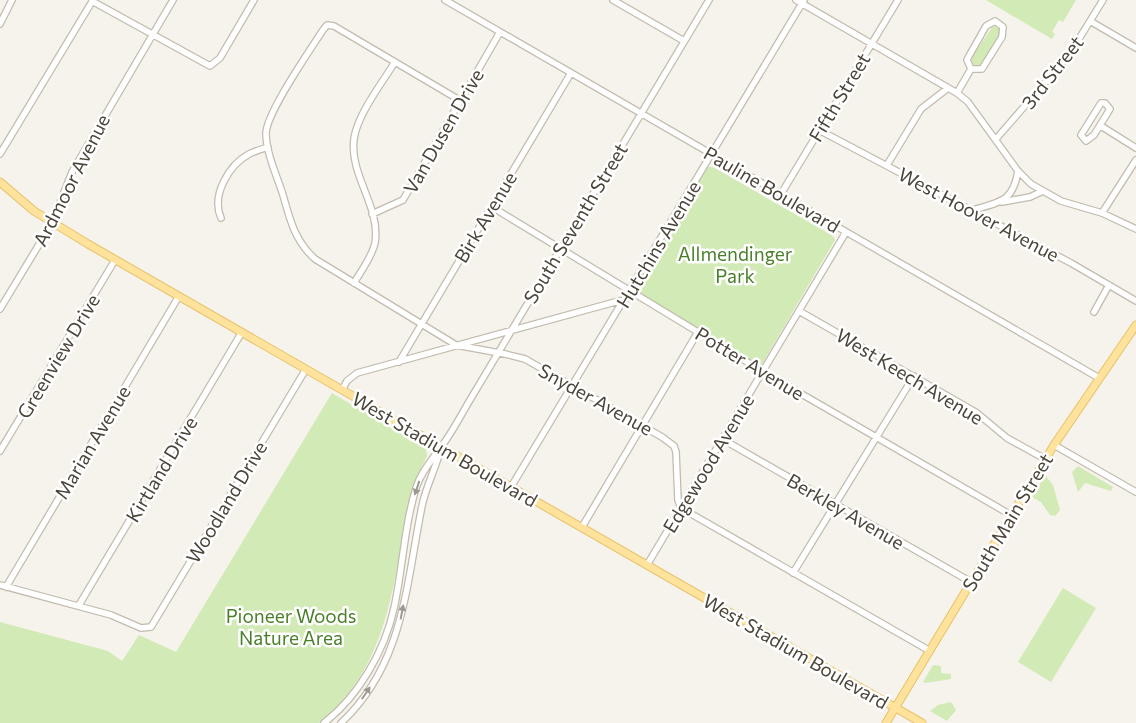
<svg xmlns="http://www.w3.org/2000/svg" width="1136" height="723" viewBox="0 0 1136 723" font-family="Commissioner,sans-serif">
<rect width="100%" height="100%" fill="#f6f3ec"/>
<path fill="#d2eab5" d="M986,0h90l-13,22 -4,-2 -7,12 3,2 -3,5z
M993,26l7,3v6l-18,29 -4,3 -4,-1 -3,-8z
M707,167h6l120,69 2,4 -73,124 -4,1 -122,-74z
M332,393l94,56 1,7 -10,21 -5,18c-21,86 -19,167 -93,228h-319v-101l108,29 14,10 17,-26 37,17z
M1078,466l35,21 -2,4 -26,-8 -7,9 -6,-20z
M1045,475l8,10 7,25 -5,6 -5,-1 -9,-13 -9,-5z
M1063,588l33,20 -45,74 -33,-20z
M933,665l8,1v7l10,1v5l-26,4 -2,-1z
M951,702l5,8 -9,11 -17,-10 8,-6z"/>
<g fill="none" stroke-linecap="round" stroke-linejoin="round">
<defs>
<path id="minor" d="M445,0l654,378
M613,0l71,41
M796,0l161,93 11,9 50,69 13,13 30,17 41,12 34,16
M92,1l118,65 10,-8 34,-58
M995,21l8,6 -1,10 -20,32h-11l-4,-9 2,-4 17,-30z
M1090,21l46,27
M0,24l12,-24
M957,93l14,-24
M461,101l-127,-75 -7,-1 -4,5c-13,20 -56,82 -57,103 0,20 11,43 17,62 7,25 12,46 32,64l141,86 49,9 20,5 137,78 12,9 2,6 2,48 3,8 249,143
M1101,103h4l5,6 -16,26 -8,6 -5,-6z
M1101,126l35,22
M819,130l252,133 65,38
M996,139l73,-84 34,-55
M0,154l93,-154
M887,165l34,-56 27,-21
M781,194l117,-194
M1002,202l28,-5 13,-6
M492,207l275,167 244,141
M973,210c27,-8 40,-8 45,-39
M1102,213l34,-53
M372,214l31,-14 97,-168
M221,218c-10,-23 8,-53 28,-64 6,-3 13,-5 19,-7
M354,283c7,-12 18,-26 21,-40 6,-36 -26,-68 -21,-104 3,-24 28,-56 41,-77
M0,309l52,-86 20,-51 101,-172
M799,311l178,102 30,25 38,21
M1094,312l15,-27
M399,362l172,-289
M342,390l5,-9 10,-8 269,-74
M722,439l249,143
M1054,445l82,47
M0,451l115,-191
M511,487l293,-487
M582,527l116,-195
M647,565l199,-333
M793,573l121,-197
M0,585l111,30 30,13 10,-1 155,-258
M6,587l173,-291
M79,605l163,-273
M324,723c35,-27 61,-73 70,-115 9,-40 10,-83 23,-123 6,-16 15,-25 24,-38 10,-13 18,-28 26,-42l242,-405
M341,723c63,-59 65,-138 81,-217 4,-20 14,-38 19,-58"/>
<path id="major" d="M0,182l34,29 54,33 834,479
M886,723l168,-278 82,-120"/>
</defs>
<use href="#minor" stroke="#c2bbae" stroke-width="8"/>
<use href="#major" stroke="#e6c16a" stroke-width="9"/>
<use href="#minor" stroke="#fff" stroke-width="5.5"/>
<use href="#major" stroke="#ffe39c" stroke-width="7"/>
</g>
<defs><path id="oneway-solid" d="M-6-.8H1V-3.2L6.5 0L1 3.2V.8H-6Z" transform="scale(1.25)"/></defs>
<g fill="#9c9892">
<use href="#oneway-solid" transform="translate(417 488) rotate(108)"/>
<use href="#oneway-solid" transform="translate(402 612) rotate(-79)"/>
<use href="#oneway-solid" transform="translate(366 693) rotate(-56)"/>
</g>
<g text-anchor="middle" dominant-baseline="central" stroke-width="5" stroke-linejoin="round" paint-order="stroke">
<g font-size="19" fill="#4b4439" stroke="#fff">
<text transform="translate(1052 72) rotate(-52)">3rd Street</text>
<text transform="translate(839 97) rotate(-59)">Fifth Street</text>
<text transform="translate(443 131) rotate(-60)">Van Dusen Drive</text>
<text transform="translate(71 180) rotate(-63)">Ardmoor Avenue</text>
<text transform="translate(772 189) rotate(30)">Pauline Boulevard</text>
<text transform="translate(979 214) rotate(28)">West Hoover Avenue</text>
<text transform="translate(485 217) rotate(-59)">Birk Avenue</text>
<text transform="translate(575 223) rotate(-59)">South Seventh Street</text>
<text transform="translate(658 244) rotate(-59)">Hutchins Avenue</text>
<text transform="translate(58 356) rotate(-59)">Greenview Drive</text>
<text transform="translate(750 363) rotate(31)">Potter Avenue</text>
<text transform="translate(910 376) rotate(31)">West Keech Avenue</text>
<text transform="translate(596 399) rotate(29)">Snyder Avenue</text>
<text transform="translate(92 442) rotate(-59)">Marian Avenue</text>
<text transform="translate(445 449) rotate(30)">West Stadium Boulevard</text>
<text transform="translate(708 463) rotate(-59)">Edgewood Avenue</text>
<text transform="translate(161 469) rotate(-59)">Kirtland Drive</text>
<text transform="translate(226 502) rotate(-59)">Woodland Drive</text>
<text transform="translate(846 511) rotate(30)">Berkley Avenue</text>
<text transform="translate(1007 522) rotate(-59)">South Main Street</text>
<text transform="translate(796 651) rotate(30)">West Stadium Boulevard</text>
</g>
<g font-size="19" fill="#4a7f2a" stroke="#fff">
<text x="735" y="253">Allmendinger<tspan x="735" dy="22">Park</tspan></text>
<text x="291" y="615">Pioneer Woods<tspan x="291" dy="22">Nature Area</tspan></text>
</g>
</g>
</svg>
